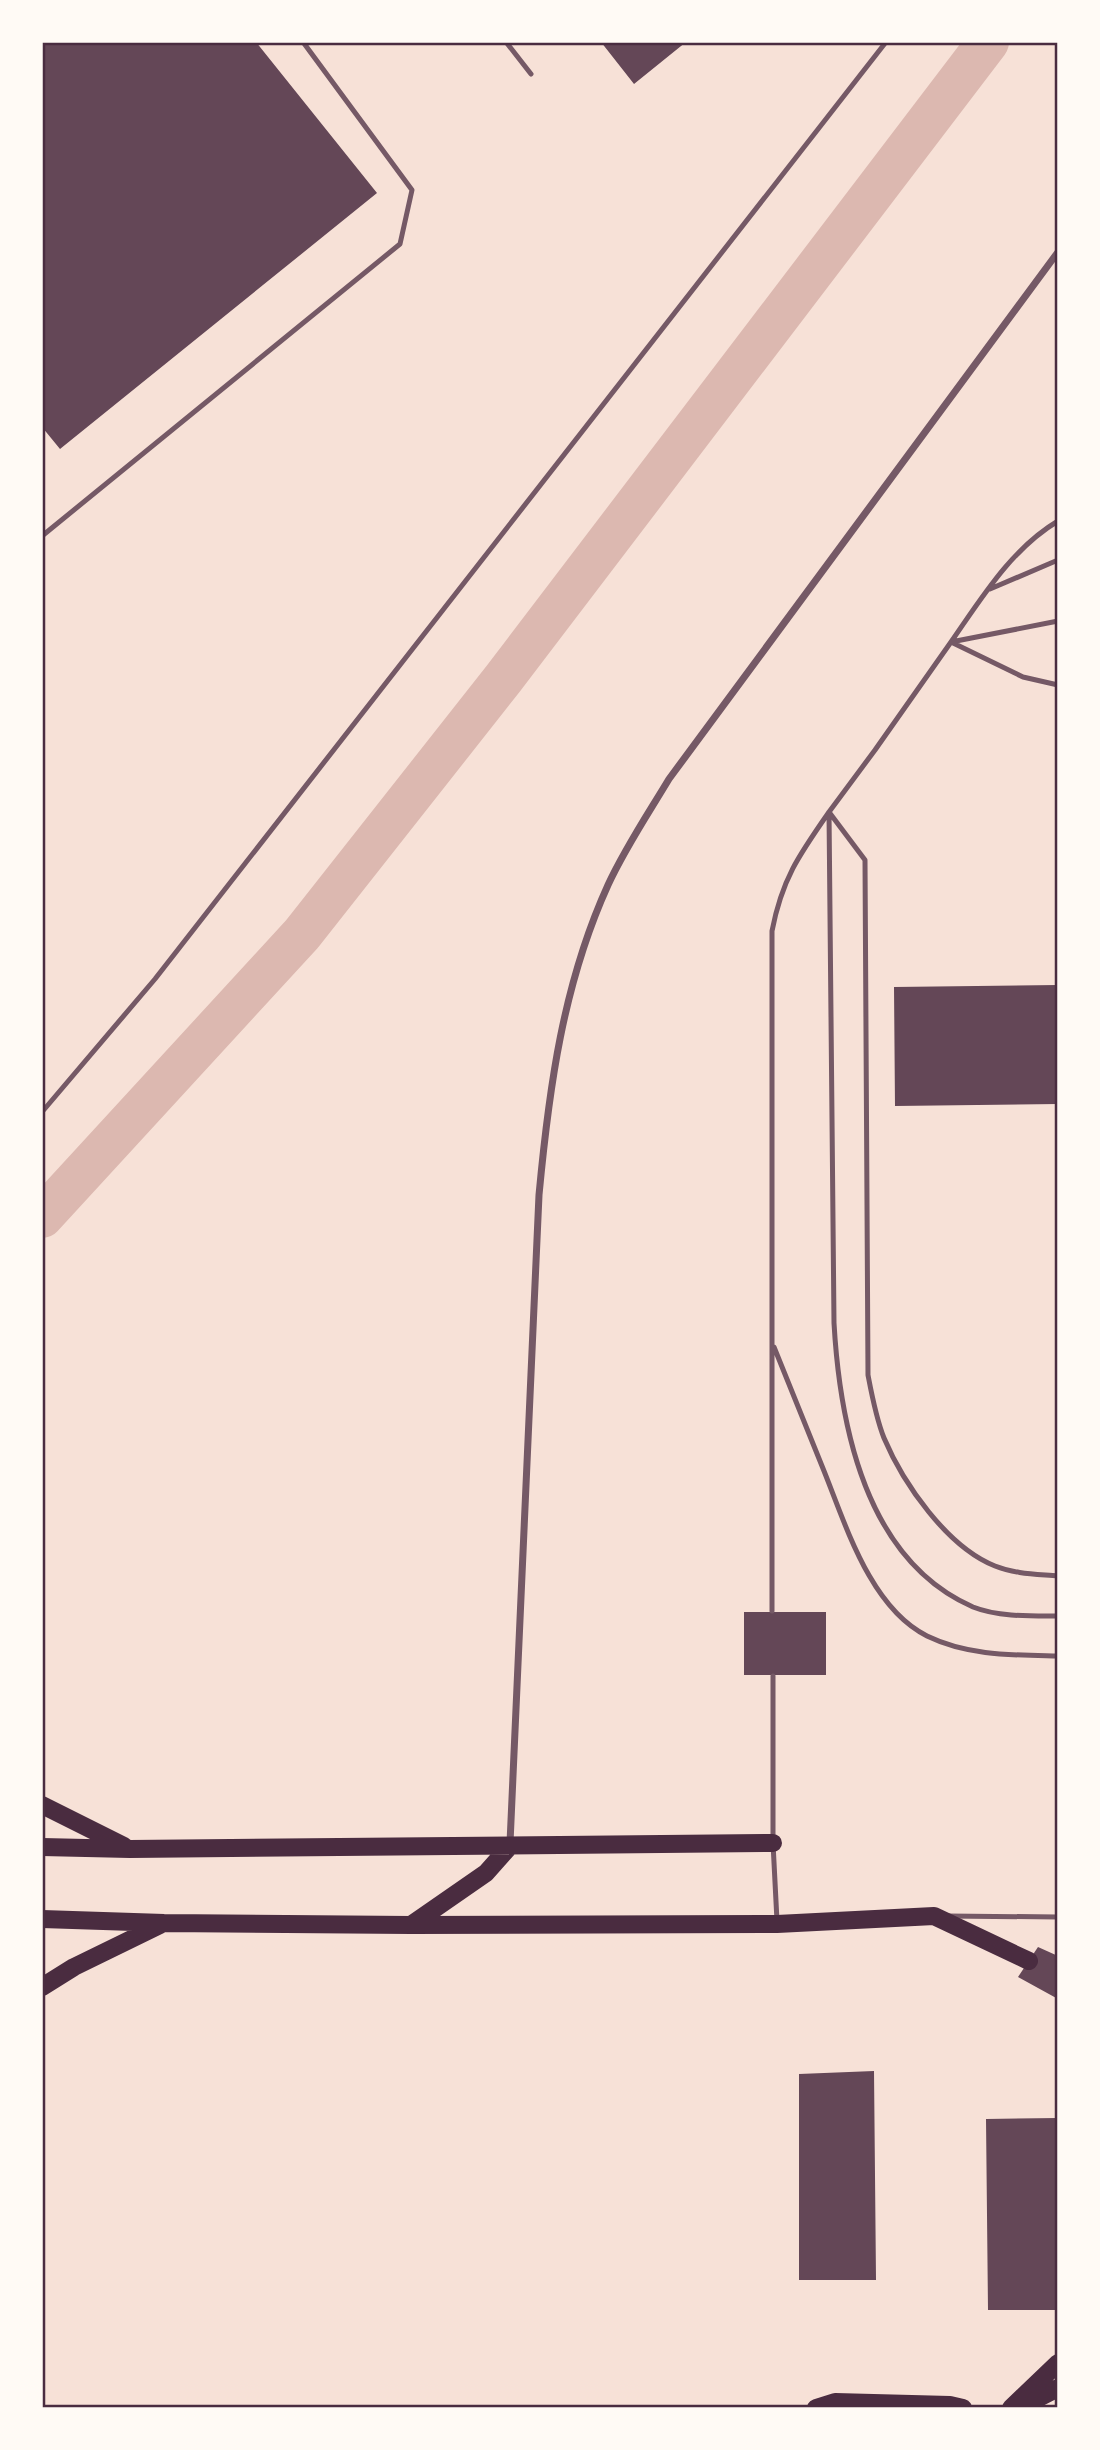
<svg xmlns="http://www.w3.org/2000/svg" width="1100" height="2450" viewBox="0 0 1100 2450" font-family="'Golos Text',sans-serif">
<rect width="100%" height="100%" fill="#f7e1d7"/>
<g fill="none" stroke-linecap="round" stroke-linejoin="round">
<path stroke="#dcb8b0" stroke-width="42" d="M42,1217l260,-283 201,-255 485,-637"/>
</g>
<path fill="#644757" d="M42,42h214l121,151 -317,256 -18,-22z
M601,42h85l-52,42z
M1058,985v119l-163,2 -1,-119z
M744,1612h82v63h-82z
M1038,1947l20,9v43l-40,-22z
M874,2071l2,209h-77v-206z
M1058,2118v192h-70l-2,-191z"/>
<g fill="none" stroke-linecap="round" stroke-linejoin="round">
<path stroke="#755966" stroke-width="5" d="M506,42l25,32
M1058,521c-47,28 -77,78 -107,121l72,35 35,8
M42,536l358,-292 12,-54 -109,-148
M990,589l68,-29
M1058,621l-107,21 -76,108 -46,62 36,48 3,515c4,21 8,43 16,63 19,45 63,109 111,128 20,8 41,8 63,10
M829,812l5,511c6,105 32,237 139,284 25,10 58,9 85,9
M42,1112l113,-133 731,-937
M774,1347c16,40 32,79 48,119 23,56 47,141 105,170 41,20 86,19 131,20
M772,1611v-680c10,-52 27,-76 57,-119
M773,1676v167l4,78
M948,1916l110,1"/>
<path stroke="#755966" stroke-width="7" d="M510,1843l29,-648c10,-107 24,-211 69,-310 17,-37 40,-71 61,-106l389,-527"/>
<path stroke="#4a2c40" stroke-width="18" d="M42,1805l82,41
M42,1847l88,2 643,-6
M42,1919l122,4 247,2 366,-1 157,-8 95,45
M411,1925l75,-52 24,-27
M42,1987l32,-20 86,-42
M1021,2407l37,-19
M816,2408l19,-6 115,3 13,3
M1011,2408l47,-45"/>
</g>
<rect width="1100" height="2450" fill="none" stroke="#fffaf5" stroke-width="88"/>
<rect x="44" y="44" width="1012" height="2362" fill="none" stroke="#4a2c40" stroke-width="2.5"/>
</svg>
